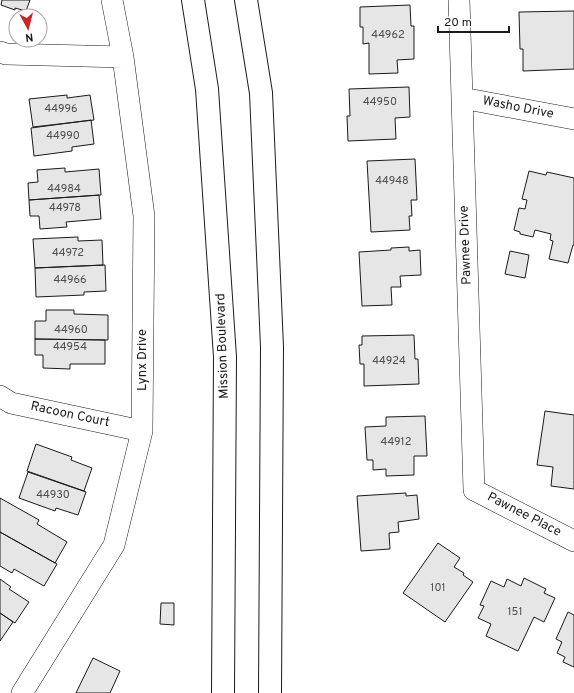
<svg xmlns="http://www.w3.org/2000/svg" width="574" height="693" viewBox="0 0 574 693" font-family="Overpass,sans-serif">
<rect width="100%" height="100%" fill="#fff"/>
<path fill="#e6e6e6" stroke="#1a1a1a" d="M2,0h28l-4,11 -11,-3v2l-14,-5z
M410,5l1,21h3v33l-17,1 1,13 -29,1v-31l-6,1v-17h-3v-20z
M574,11v58l-51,2v-22h-3l-1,-37z
M409,87l1,30 -15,1 1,21 -48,2 -1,-25h3l-1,-27z
M67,95v3l23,-3 4,25 -61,7 -4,-28z
M91,120l3,24 -22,3v4l-38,5 -3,-28z
M415,159l2,41h-6l1,16h-3l1,14 -39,2 -4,-71z
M65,168v4l34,-3 2,26 -72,5 -1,-17 10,-1 -1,-12z
M529,171l17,4 1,-3 27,6v67h-1l-5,18 -19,-4 4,-18 -3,-1 1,-6 -16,-4 -2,7 -13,-3v-2l-6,-2 5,-22 6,1 2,-9 -5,-1z
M99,195l2,24 -35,3 1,5 -27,2 -1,-13h-9l-1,-16z
M78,237v4l24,-1 1,25 -68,3 -2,-29z
M409,247v4l11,-1 1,25 -21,1 1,11h-10l1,18 -30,1 -3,-54 32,-2v-2z
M510,251l19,4 -4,23 -20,-4z
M105,265l1,26 -22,1v3l-48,2 -1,-29z
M46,310h28v4l34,1v25l-73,-1v-18h11z
M414,335l1,24h3l1,25 -55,2v-22h-4l-1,-19h3v-9z
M35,339l70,1v24h-35v5l-27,-1v-13h-8z
M545,411l29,4v74l-23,-3 2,-19 -16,-2z
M425,416l2,40h-13v19l-28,1v-7l-13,1v-10h-6l-2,-33 21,-1v-9z
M36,444l36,13 -1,3 21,8 -8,23 -57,-20z
M28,472l58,20 -8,23 -22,-7 -1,3 -36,-13z
M406,493v3l11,-1 2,24 -21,3 1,10 -10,1 1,16 -29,2 -4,-55z
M0,498l39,22 -2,4 30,18 -12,21 -55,-31z
M0,532l57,32 -13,22 -30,-17 -2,4 -12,-7z
M438,543l22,15 -6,9 10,6 -1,2 10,7 -28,40 -42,-29z
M524,578l22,11 -2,4 11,5 -11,24 -10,-5 -16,34 -32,-15 5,-12 -13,-6 6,-12 -4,-1 11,-24 13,6 3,-8 14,7z
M0,579l11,8 -2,2 20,13 -14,21 -15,-10z
M161,603h13v22l-14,-1z
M568,612l6,3v52l-11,-5 2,-5 -8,-4 5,-11 -6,-3z
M0,613l13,9 -13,19z
M93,658l27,13 -10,22h-34z"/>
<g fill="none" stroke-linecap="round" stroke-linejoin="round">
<defs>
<path id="street" d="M459,0l15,490 100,51
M0,52l6,2 117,3
M462,98l112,21
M0,396l11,7 131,28
M22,693l92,-148 28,-114 2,-215 -21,-159 -11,-57"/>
<path id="primary" d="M193,0l14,89 18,268 -2,336
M246,0l15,93 11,254 -2,346"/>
</defs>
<use href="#street" stroke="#1a1a1a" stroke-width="22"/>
<use href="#primary" stroke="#1a1a1a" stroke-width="24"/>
<use href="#street" stroke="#fff" stroke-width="21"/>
<use href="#primary" stroke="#fff" stroke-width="22"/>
</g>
<g text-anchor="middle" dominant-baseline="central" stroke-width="3" stroke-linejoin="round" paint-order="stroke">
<g font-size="11" fill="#4d4d4d">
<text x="388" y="35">44962</text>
<text x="380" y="102">44950</text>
<text x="61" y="109">44996</text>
<text x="63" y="136">44990</text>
<text x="392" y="181">44948</text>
<text x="64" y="189">44984</text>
<text x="65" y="208">44978</text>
<text x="68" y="253">44972</text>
<text x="70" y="280">44966</text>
<text x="71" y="330">44960</text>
<text x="70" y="347">44954</text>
<text x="389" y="361">44924</text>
<text x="396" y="442">44912</text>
<text x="53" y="495">44930</text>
<text x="438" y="588">101</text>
<text x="515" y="612">151</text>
</g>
<g font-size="13" fill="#1a1a1a" stroke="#fff">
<text transform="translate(518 108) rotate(11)">Washo Drive</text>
<text transform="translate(466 245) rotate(-92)">Pawnee Drive</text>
<text transform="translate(223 346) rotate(-92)">Mission Boulevard</text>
<text transform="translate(143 360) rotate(-90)">Lynx Drive</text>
<text transform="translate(70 415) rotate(12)">Racoon Court</text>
<text transform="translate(524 515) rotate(27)">Pawnee Place</text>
</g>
</g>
<g transform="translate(28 28) rotate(173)"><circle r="19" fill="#ffffff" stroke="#a3a3a3"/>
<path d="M0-3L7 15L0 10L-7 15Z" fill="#c62828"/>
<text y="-6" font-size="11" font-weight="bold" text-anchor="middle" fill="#1a1a1a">N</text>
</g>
<path d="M438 26v6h71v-6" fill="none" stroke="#1a1a1a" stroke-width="2"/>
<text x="444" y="26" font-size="12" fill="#1a1a1a" stroke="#ffffff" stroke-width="3" paint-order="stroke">20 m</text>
</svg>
